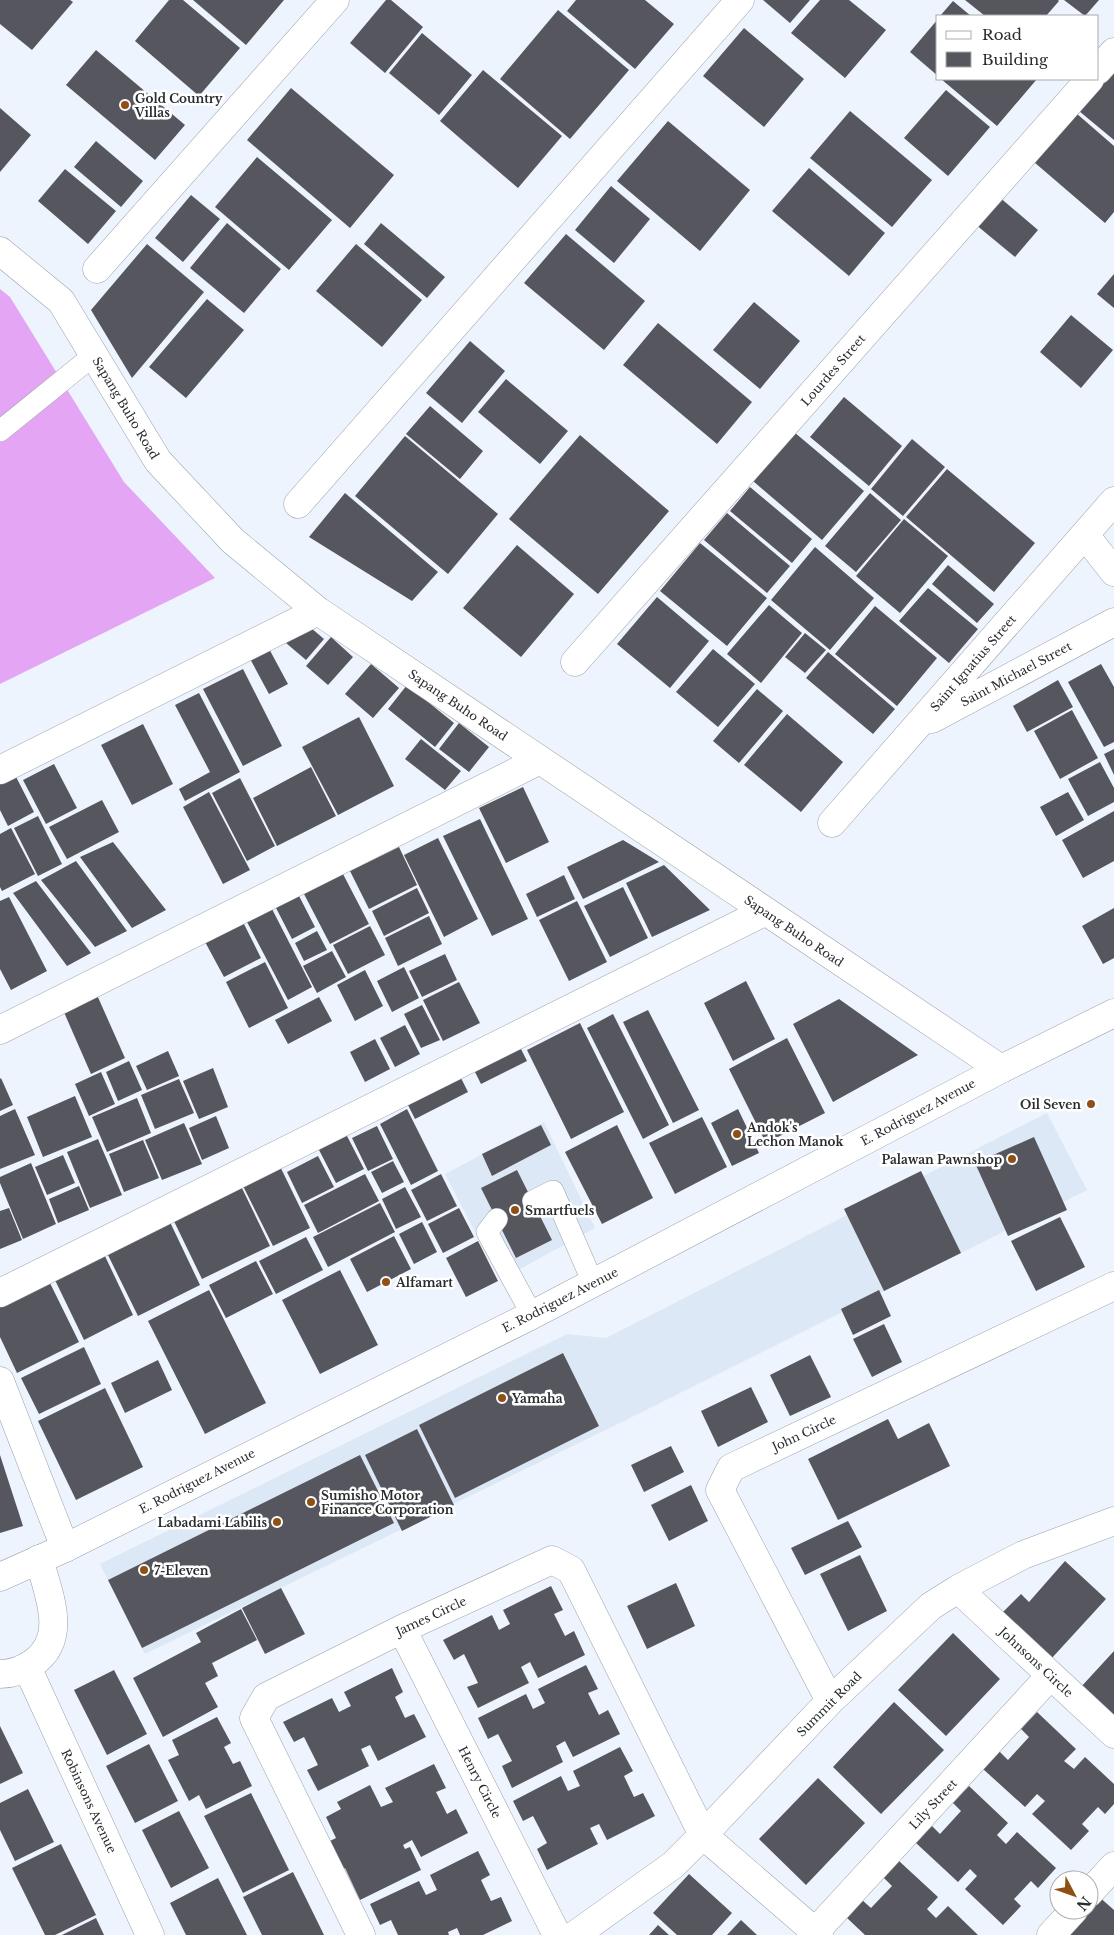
<svg xmlns="http://www.w3.org/2000/svg" width="1114" height="1935" viewBox="0 0 1114 1935" font-family="'Libre Baskerville',serif">
<rect width="100%" height="100%" fill="#edf4fd"/>
<path fill="#dce8f6" d="M1047,1113l40,77 -467,233 -475,231 -45,-90 467,-230 39,4z
M544,1122l51,106 -95,52 -55,-106z"/>
<path fill="#e4a6f4" d="M0,289l10,8 114,185 91,96 -215,106z"/>
<path fill="#56565e" d="M0,0h70l3,2 -41,48 -32,-26z
M169,0h14l57,48 -41,48 -64,-55z
M193,0h91l-38,45z
M386,0h5l32,27 -38,46 -35,-30z
M576,0h69l29,24 -39,45 -68,-58z
M763,0h47l-20,23z
M820,0h29l37,30 -41,48 -54,-45z
M965,0h93l1,1 -13,15h-61z
M1064,0h35l-14,16z
M953,1l18,15h-31z
M558,10l71,60 -59,69 -70,-60z
M938,19v57l-28,-24z
M744,28l60,51 -40,48 -61,-51z
M422,33l50,42 -33,40 -50,-42z
M96,50l89,75 -30,35 -89,-75z
M483,70l79,66 -44,52 -78,-67z
M1114,70v70l-35,-29z
M941,79h96l-40,47z
M291,88l103,87 -44,53 -103,-88z
M946,90l44,37 -42,49 -44,-38z
M0,108l31,27 -31,37z
M850,111l82,69 -40,47 -82,-69z
M1076,113l38,33v66l-9,11 -71,-61z
M668,121l82,69 -50,61 -83,-70z
M96,141l47,40 -22,26 -47,-40z
M257,157l75,63 -43,50 -74,-63z
M809,168l76,65 -36,43 -77,-65z
M65,169l51,42 -28,33 -50,-43z
M611,186l39,33 -36,44 -39,-33z
M191,195l29,24 -37,43 -28,-24z
M998,196l40,34 -23,27 -40,-33z
M227,223l54,46 -37,44 -54,-45z
M381,223l64,54 -18,21 -63,-54z
M566,234l79,67 -41,49 -80,-67z
M147,244l57,48 -72,86 -41,-68z
M356,244l66,56 -40,47 -66,-56z
M1114,274v34l-17,-14z
M207,299l37,31 -58,68 -37,-31z
M754,302l46,39 -40,48 -47,-39z
M1071,315l42,35 -32,38 -41,-36z
M658,323l94,79 -35,42 -94,-79z
M470,341l35,30 -43,52 -36,-30z
M506,379l62,52 -28,33 -62,-52z
M844,397l58,49 -33,40 -59,-49z
M430,406l53,45 -23,28 -54,-45z
M794,432l70,59 -42,49 -69,-59z
M580,435l89,76 -71,83 -89,-75z
M405,436l93,78 -50,60 -93,-78z
M912,439l33,28 -42,49 -32,-27z
M947,469l88,74 -41,49 -88,-75z
M750,487l62,52 -20,24 -62,-52z
M345,493l93,79 -26,29 -103,-64z
M870,493l31,27 -45,52 -31,-26z
M727,513l63,53 -23,27 -63,-53z
M904,519l44,37 -48,57 -44,-37z
M700,543l67,55 -40,48 -67,-55z
M517,545l57,49 -53,63 -58,-49z
M815,547l59,51 -44,52 -59,-50z
M948,565l46,39 -17,19 -45,-39z
M928,588l50,41 -29,34 -50,-42z
M657,597l52,44 -39,47 -53,-44z
M769,605l33,28 -41,50 -34,-29z
M875,606l62,52 -40,48 -62,-52z
M304,622l20,17 -18,21 -20,-17z
M805,633l21,17 -21,23 -20,-16z
M331,637l22,20 -25,28 -22,-19z
M267,645l21,39 -19,10 -21,-39z
M713,649l42,35 -37,43 -42,-35z
M828,652l67,57 -22,25 -67,-56z
M371,664l28,24 -26,30 -28,-24z
M1101,664l13,23v55l-10,5 -36,-65z
M243,669l39,77 -39,20 -40,-77z
M1058,680l15,27 -46,25 -14,-26z
M407,685l47,38 -19,24 -47,-38z
M757,689l26,22 -44,52 -26,-22z
M199,693l41,79 -55,29 -6,-12 31,-17 -35,-67z
M1072,710l26,48 -38,21 -26,-48z
M787,714l56,48 -42,50 -57,-47z
M359,717l35,69 -56,29 -36,-68z
M459,723l30,24 -20,25 -30,-23z
M143,724l30,60 -41,21 -31,-60z
M421,739l40,32 -16,19 -40,-31z
M1114,749v26l-10,-21z
M1100,762l14,26v14l-26,14 -20,-37z
M54,764l23,44 -31,16 -23,-44z
M311,767l25,49 -59,30 -24,-48z
M12,769l22,43 -26,14 -8,-16v-35z
M240,778l35,68 -28,15 -35,-68z
M523,787l26,55 -43,21 -27,-55z
M209,792l41,78 -27,14 -40,-77z
M1068,792l16,28 -28,16 -16,-29z
M102,800l17,32 -52,27 -18,-32z
M1114,811v50l-31,17 -21,-38z
M38,816l24,48 -24,12 -24,-48z
M480,819l48,100 -36,17 -49,-100z
M11,828l24,46 -33,17 -2,-4v-53z
M438,838l40,81 -34,18 -40,-82z
M623,840l36,22 -76,37 -16,-32z
M113,842l53,68 -34,18 -52,-71z
M399,847l18,38 -48,24 -19,-38z
M76,861l51,70 -32,16 -54,-67z
M664,865l46,45 -58,27 -26,-54z
M343,874l26,50 -39,20 -26,-50z
M564,875l11,24 -38,18 -11,-23z
M36,881l55,72 -24,13 -54,-73z
M623,887l25,51 -38,19 -26,-51z
M417,888l12,25 -45,23 -12,-25z
M298,894l17,33 -23,12 -17,-33z
M9,897l38,74 -36,19 -11,-21v-68z
M577,901l30,61 -38,19 -30,-61z
M1114,908v50l-11,6 -21,-38z
M272,909l40,78 -24,13 -41,-78z
M429,916l13,28 -44,22 -13,-28z
M242,920l19,38 -37,19 -20,-37z
M370,926l15,29 -37,19 -15,-29z
M317,931l10,19 -23,11 -9,-18z
M332,951l14,26 -29,16 -14,-27z
M445,954l12,26 -35,17 -13,-26z
M265,962l23,46 -39,20 -23,-46z
M404,967l15,31 -27,14 -15,-31z
M365,970l18,36 -28,15 -18,-36z
M746,981l29,58 -42,22 -29,-58z
M459,982l21,41 -37,18 -20,-41z
M97,995l28,63 -34,16 -28,-64z
M319,997l13,24 -44,23 -13,-24z
M839,999l79,56 -85,47 -40,-78z
M422,1005l18,35 -19,8 -17,-34z
M648,1010l51,100 -26,13 -50,-101z
M613,1014l56,111 -26,14 -56,-111z
M580,1023l44,89 -53,27 -44,-89z
M405,1025l15,29 -25,13 -15,-29z
M787,1038l38,75 -59,30 -37,-74z
M375,1039l15,30 -25,13 -15,-30z
M517,1041l10,20 -46,23 -10,-20z
M168,1051l11,25 -32,14 -11,-24z
M129,1061l13,29 -24,11 -12,-29z
M213,1068l15,39 -29,12 -16,-38z
M101,1072l14,32 -26,12 -14,-32z
M459,1074l9,18 -53,27 -9,-18z
M1,1078l12,27 -13,6v-32z
M179,1079l15,34 -39,16 -14,-34z
M75,1096l17,41 -49,20 -16,-40z
M137,1098l14,35 -44,19 -15,-35z
M15,1109l20,46 -35,14v-53z
M407,1109l31,62 -27,14 -31,-61z
M738,1109l21,44 -27,13 -21,-43z
M216,1116l13,32 -27,12 -13,-32z
M702,1117l25,50 -52,27 -26,-51z
M184,1123l18,41 -40,16 -17,-40z
M541,1125l10,20 -59,31 -10,-22z
M617,1125l36,73 -51,26 -37,-72z
M377,1126l16,33 -25,12 -16,-33z
M346,1134l18,35 -28,14 -18,-35z
M1034,1137l33,73 -59,26 -33,-73z
M98,1139l24,56 -32,13 -23,-56z
M143,1140l16,38 -35,14 -15,-38z
M63,1155l12,28 -28,12 -12,-28z
M275,1156l35,72 -37,18 -36,-72z
M318,1156l16,31 -32,16 -15,-31z
M393,1161l11,21 -22,11 -11,-21z
M31,1163l25,61 -33,15 -23,-56v-6z
M517,1170l35,70 -36,18 -35,-70z
M921,1171l40,82 -77,38 -40,-82z
M365,1174l14,27 -61,32 -14,-28z
M441,1174l16,32 -30,15 -16,-31z
M239,1182l31,64 -68,33 -31,-64z
M79,1186l10,24 -31,13 -9,-24z
M405,1187l16,30 -25,12 -14,-30z
M380,1203l15,29 -67,35 -15,-30z
M9,1208l13,32 -22,9v-38z
M459,1208l15,29 -31,16 -15,-29z
M1060,1217l25,50 -49,24 -25,-50z
M169,1220l31,65 -62,31 -32,-65z
M422,1222l15,30 -23,12 -15,-30z
M394,1236l17,33 -44,23 -17,-33z
M306,1237l17,33 -47,24 -17,-33z
M478,1241l20,40 -32,16 -20,-39z
M104,1254l29,61 -49,25 -30,-62z
M256,1261l17,33 -47,24 -17,-33z
M340,1270l38,75 -58,29 -38,-74z
M47,1277l32,65 -62,31 -17,-36v-37z
M209,1290l57,113 -61,31 -57,-113z
M879,1290l12,26 -38,19 -12,-26z
M884,1324l18,38 -30,15 -19,-38z
M84,1347l17,37 -62,30 -18,-36z
M563,1353l36,73 -144,72 -36,-73z
M810,1355l21,42 -41,19 -20,-41z
M158,1360l14,30 -47,23 -14,-30z
M751,1387l17,35 -50,25 -17,-36z
M105,1388l38,79 -67,33 -38,-79z
M888,1419l10,20 31,-16 21,43 -112,54 -30,-61z
M417,1429l37,76 -52,26 -37,-76z
M671,1446l13,26 -40,20 -13,-27z
M0,1455l23,71 -23,7z
M360,1455l34,68 -252,125 -34,-68z
M691,1485l17,36 -39,20 -18,-36z
M848,1521l14,26 -57,28 -14,-27z
M860,1555l27,56 -39,20 -28,-57z
M1065,1561l41,38 -55,60 -49,-46 19,-19 8,8z
M676,1583l19,43 -48,23 -20,-43z
M551,1586l12,24 -9,4 11,22 9,-5 11,24 -47,23 -8,-16 -9,5 8,16 -51,25 -11,-21 11,-4 -14,-29 -10,6 -11,-20 49,-25 7,15 11,-6 -7,-14z
M281,1588l24,46 -40,20 -23,-46z
M241,1609l16,31 -45,23 6,13 -13,7 13,24 -55,30 -30,-59 68,-36 -5,-9z
M953,1633l47,46 -54,57 -48,-46z
M1114,1651v63l-3,3 -31,-29z
M586,1665l12,24 -10,4 11,22 9,-5 12,24 -47,23 -8,-16 -9,5 7,16 -51,26 -10,-22 10,-5 -14,-27 -10,5 -10,-21 48,-24 7,15 12,-6 -7,-14z
M392,1668l11,24 -8,5 10,21 9,-4 12,23 -48,24 -8,-16 -9,4 8,17 -51,25 -11,-21 11,-5 -14,-28 -10,5 -11,-20 49,-24 7,14 12,-6 -7,-14z
M114,1670l33,64 -40,21 -33,-65z
M894,1702l50,48 -63,64 -48,-47z
M1037,1712l39,37 -12,12 10,8 11,-12 29,27v20l-9,10 -7,-7 -16,17 7,7 -18,19 -39,-36 13,-13 -8,-7 -12,13 -42,-38 16,-18 9,9 21,-23 -8,-8z
M217,1717l14,26 -7,4 9,17 7,-3 12,25 -46,23 -7,-14 -10,6 -21,-41 11,-5 -7,-15z
M0,1726l23,47 -23,11z
M149,1744l29,57 -43,22 -29,-57z
M620,1747l13,24 -9,5 10,21 9,-4 12,23 -48,24 -8,-16 -9,4 8,16 -51,26 -10,-21 10,-6 -14,-27 -10,5 -10,-20 48,-25 7,15 12,-5 -7,-15z
M434,1764l12,24 -10,4 11,22 9,-5 12,24 -47,24 -9,-17 -9,5 2,4 5,-2 11,23 -61,30 -15,-32 -3,2 -14,-28 8,-4 -10,-21 15,-8 -4,-7 33,-17 11,22 12,-5 -8,-14z
M818,1778l47,45 -59,62 -47,-46z
M969,1786l39,37 -11,12 9,9 11,-12 39,36 -18,20 -7,-7 -17,18 7,7 -18,19 -38,-36 12,-13 -7,-7 -12,13 -42,-39 16,-17 8,8 21,-23 -8,-8z
M28,1789l26,53 -39,19 -15,-31v-27z
M251,1793l38,77 -46,23 -39,-77z
M179,1811l30,57 -38,20 -29,-58z
M61,1844l35,71 -41,20h-10l-33,-67z
M478,1851l12,24 -9,5 10,21 10,-4 11,24 -29,14h-23l-3,-7 -9,4 1,3h-51l-7,-15 -11,5 -10,-21 49,-23 7,14 11,-5 -7,-15z
M899,1861l39,36 -11,12 9,9 12,-12 30,29h-113l-19,-18 16,-17 9,8 21,-22 -9,-9z
M293,1872l31,63h-62l-19,-38z
M689,1874l43,39 -20,22h-35l-24,-22z
M218,1878l29,57h-61l-16,-32z
M1097,1895l17,15v25h-54l23,-25h6v-7z
M96,1918l8,17h-42z
M741,1920l16,15h-30z
M658,1925l11,10h-20z"/>
<g fill="none" stroke-linecap="round" stroke-linejoin="round">
<defs>
<path id="lane" d="M0,431l94,-76
M533,1201l20,-10 40,92
M497,1219l-10,13 45,83"/>
<path id="street" d="M1098,70l16,-18
M97,269l238,-269
M298,504l442,-504
M1085,535l29,37
M575,662l515,-583
M932,719l182,-97
M0,770l318,-159
M832,823l282,-322
M0,1030l540,-270
M0,1293l764,-381
M0,1381l65,167
M958,1589l156,145
M402,1629l155,306
M830,1701l-110,-211 11,-22 383,-182
M1089,1893l25,-27
M815,1932l235,-256
M361,1935l-107,-217 12,-21 136,-68 150,-69 19,10 132,265 116,100
M575,1935l98,-70 30,-30 127,-134 101,-95 27,-17 65,-34 91,-34
M1051,1935l23,-25"/>
<path id="secondary" d="M0,251l61,50 97,160 75,80 85,70 683,458
M27,1667l123,268
M0,1674c12,0 23,-4 33,-11 36,-25 15,-70 6,-104"/>
<path id="primary" d="M0,1577l65,-29 467,-233 469,-246 113,-56"/>
</defs>
<use href="#lane" stroke="#9ba1a9" stroke-width="22"/>
<use href="#street" stroke="#9ba1a9" stroke-width="29"/>
<use href="#secondary" stroke="#9ba1a9" stroke-width="29"/>
<use href="#primary" stroke="#9ba1a9" stroke-width="29"/>
<use href="#lane" stroke="#fff" stroke-width="21"/>
<use href="#street" stroke="#fff" stroke-width="28"/>
<use href="#secondary" stroke="#fff" stroke-width="28"/>
<use href="#primary" stroke="#fff" stroke-width="28"/>
</g>
<g fill="#8e5014" stroke="#fff" stroke-width="2">
<circle cx="125" cy="105" r="5"/>
<circle cx="1091" cy="1104" r="5"/>
<circle cx="737" cy="1134" r="5"/>
<circle cx="1012" cy="1159" r="5"/>
<circle cx="515" cy="1210" r="5"/>
<circle cx="386" cy="1282" r="5"/>
<circle cx="502" cy="1398" r="5"/>
<circle cx="311" cy="1502" r="5"/>
<circle cx="277" cy="1522" r="5"/>
<circle cx="144" cy="1570" r="5"/>
</g>
<g text-anchor="middle" dominant-baseline="central" stroke-width="5" stroke-linejoin="round" paint-order="stroke">
<g font-size="12" font-weight="bold" fill="#292c2f" stroke="#fff" text-anchor="start">
<text x="135" y="98">Gold Country<tspan x="135" dy="14">Villas</tspan></text>
<text x="1081" y="1104" text-anchor="end">Oil Seven</text>
<text x="747" y="1127">Andok's<tspan x="747" dy="14">Lechon Manok</tspan></text>
<text x="1002" y="1159" text-anchor="end">Palawan Pawnshop</text>
<text x="525" y="1210">Smartfuels</text>
<text x="396" y="1282">Alfamart</text>
<text x="512" y="1398">Yamaha</text>
<text x="321" y="1495">Sumisho Motor<tspan x="321" dy="14">Finance Corporation</tspan></text>
<text x="267" y="1522" text-anchor="end">Labadami Labilis</text>
<text x="154" y="1570">7-Eleven</text>
</g>
<g font-size="12" fill="#292c2f" stroke="#fff">
<text transform="translate(833 370) rotate(-49)">Lourdes Street</text>
<text transform="translate(126 408) rotate(59)">Sapang Buho Road</text>
<text transform="translate(973 663) rotate(-49)">Saint Ignatius Street</text>
<text transform="translate(1016 674) rotate(-28)">Saint Michael Street</text>
<text transform="translate(458 705) rotate(34)">Sapang Buho Road</text>
<text transform="translate(794 931) rotate(34)">Sapang Buho Road</text>
<text transform="translate(918 1112) rotate(-28)">E. Rodriguez Avenue</text>
<text transform="translate(560 1300) rotate(-27)">E. Rodriguez Avenue</text>
<text transform="translate(804 1433) rotate(-25)">John Circle</text>
<text transform="translate(197 1481) rotate(-27)">E. Rodriguez Avenue</text>
<text transform="translate(431 1616) rotate(-25)">James Circle</text>
<text transform="translate(1036 1662) rotate(43)">Johnsons Circle</text>
<text transform="translate(829 1704) rotate(-45)">Summit Road</text>
<text transform="translate(480 1782) rotate(63)">Henry Circle</text>
<text transform="translate(89 1801) rotate(65)">Robinsons Avenue</text>
<text transform="translate(933 1804) rotate(-47)">Lily Street</text>
</g>
</g>
<rect x="936" y="15" width="162" height="65" fill="#ffffff" stroke="#a9abac"/>
<rect x="946" y="31" width="25" height="8" fill="#ffffff" stroke="#a9abac"/>
<text x="982" y="40" font-size="15" fill="#292c2f">Road</text>
<rect x="946" y="52" width="25" height="15" fill="#56565e" stroke="#a9abac"/>
<text x="982" y="65" font-size="15" fill="#292c2f">Building</text>
<g transform="translate(1074 1895) rotate(131)"><circle r="24" fill="#ffffff" stroke="#a9abac"/>
<path d="M0-4L9 19L0 12L-9 19Z" fill="#8e5014"/>
<text y="-8" font-size="14" font-weight="bold" text-anchor="middle" fill="#292c2f">N</text>
</g>
</svg>
